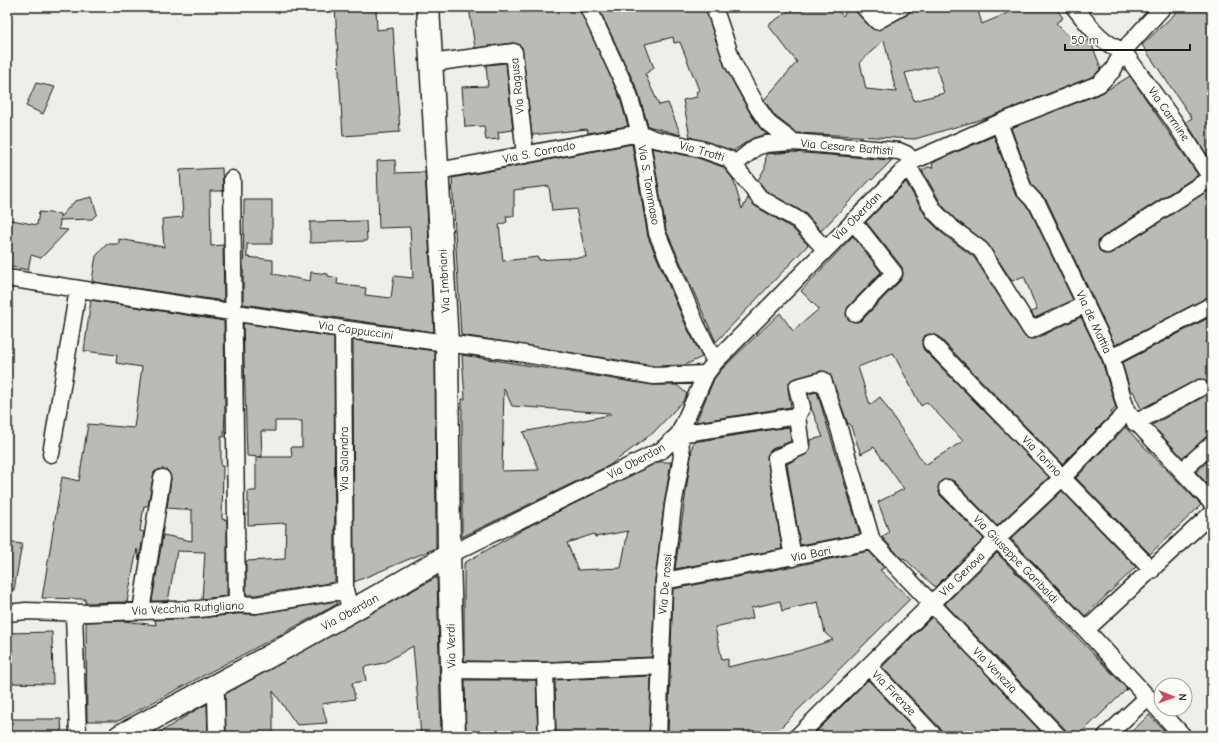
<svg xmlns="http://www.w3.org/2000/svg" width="1219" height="743" viewBox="0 0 1219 743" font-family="'Comic Neue',sans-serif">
<rect width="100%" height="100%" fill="#f0eeea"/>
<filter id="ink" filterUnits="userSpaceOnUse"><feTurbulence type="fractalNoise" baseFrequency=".025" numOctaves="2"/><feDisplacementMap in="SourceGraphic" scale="8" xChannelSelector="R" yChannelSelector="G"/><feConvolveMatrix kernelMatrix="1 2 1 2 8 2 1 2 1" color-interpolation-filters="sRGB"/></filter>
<g filter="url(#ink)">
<path fill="#bbbab6" stroke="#1c1c1c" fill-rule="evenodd" d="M335,7h41l1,23 16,-2 7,104 -57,4z
M469,7h110l41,91 8,28 -40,7 -1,-4 -55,6 -10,-88 -9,-4 -38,5z
M598,7h107l20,60 25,46 10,15 7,6 -14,4 -20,13 -43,-14 -7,-37 14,-3 -1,-5 3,-2 -19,-48 -6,1 -1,-6 -28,7 9,24 -9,6 14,31 9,-2 13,32 -33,-9 -10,-35z
M795,7h39l9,9 7,-9h5l2,6 13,14 7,3 30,-15 4,-8h66l5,17 40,-17h33l8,11 -7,5 21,22 13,-5 11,28 -7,8 -108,42 -71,21 -118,-6 -22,-17 -11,-16 33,-38 -29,-37zM884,40l12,52 -30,-3 -6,-27zM936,66l8,27 -30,8 -9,-28z
M1182,7h30v145l-5,3 -21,-33 6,-4 -50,-73z
M506,63l7,67 -15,2 1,7 -13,1 -2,-14 -19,1 -3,-40 26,-1 -2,-21z
M1130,76l68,99 -96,62 -4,4 1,9 4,4 9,-1 97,-63 3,4v102l-97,49 -68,-144 -15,-16 -21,-57 91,-35z
M36,83l19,4 -12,27 -17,-8z
M994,136l21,58 15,16 43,90 -38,18 -4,-6 6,-2 -13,-34 -12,5 -25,-38 -32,-24 -13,-14 -20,-35 6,-3 5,1 -1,-4 6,-4z
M632,144l16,93 39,91 15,29 -17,8 -30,1 -194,-31 -9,-157zM549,186l3,25 24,-2 10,48 -47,3 -1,-3 -35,4 -4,-36 8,-3 -1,-6h8v-26z
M652,148l46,10 25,9 10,12 9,30 6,-11 7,8 37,22 16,17 -92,97 -50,-112z
M793,152l97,8h2l-20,20 -1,-1 -50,52 -16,-18 -39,-22 -8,-11 7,-12 1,-14z
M395,160l1,13 29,-1 9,160 -191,-28 1,-104h28v44h-25v13l26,3v14l37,7 1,-9 17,2v2l10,2 -1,6 29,4 -1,7 26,3 3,-22 19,2 -3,-51 -31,1 -2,-67z
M222,168l1,23h-13l1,55 12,-1 1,56 -130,-19 -2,-2 4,-24 11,-12h12v-5l45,8 -2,-28 21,-2 -3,-47z
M906,182l21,36 16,16 31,23 52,81 9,1 46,-22 21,44 14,47 -5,4 1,2 -50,50 -124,-128 -9,-2 -5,2 -2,9 2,5 125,127 -52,49 -43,-45 -5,-2 -8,2 -3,5 2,9 44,44 -49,48 -31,-29 -2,1 -20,-22 7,-5 -11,-30 26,-13 -30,-42 -13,7 -11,-30h-2l-19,-51 -8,-2 -30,9 -3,9 3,18 -95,15 18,-43 7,-9 59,-57 13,18 26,-22 -18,-18 52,-55 28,36 -33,35 -2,8 3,5 8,2 5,-2 39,-40 2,-5 -1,-8 -36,-45zM893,353l28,53 6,-4 36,39 -38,24 -45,-68 -10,8 -12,-38z
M92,197l5,17 -5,5 -32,1 -1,9 9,1 -27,28 -10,-3 -3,15 -21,-4v-47l30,6 2,-13 21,2v3l15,-16z
M366,221l1,20 -57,2v-21z
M91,300l133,21 1,89 -1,27h-3v29h2l-1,53 5,1v76l-25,3 3,-47 -28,-1 -9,50h-16l11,-66 29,6v-31l-25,-2 4,-29 -3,-8 -5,-2 -9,3 -6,34h-4l-4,25 4,1 -5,28 -2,-11 -10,53 -42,1v-4l-43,-1 20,-121 17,4 9,-57 46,4 8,-61 -26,-4 1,-8 -33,-4z
M1212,316v23l-6,3 6,11v82l-6,2 -23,21 -31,-33 53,-29 4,-7 -1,-6 -7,-4 -5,1 -55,29 -8,-18 -2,2 -9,-30z
M243,323l91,14 1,245 -80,13h-9v-34l39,-2 1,-36 -38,2v-34h8v-34h6l-15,-1zM275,421h27v26h-11l1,10h-30l-1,-26h14z
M353,340l82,11 1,197 -82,34z
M462,355l190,30h25l10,9 -3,6 -31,33 -43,32 -148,72v-138h3zM504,388l8,18 98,7v2l-87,17 16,38 -37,1z
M817,392l43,142 -60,11 -13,-81 22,-12 1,-12 13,-3 -12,-29 -3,-14z
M789,427l2,14 -19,8 -5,7 15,93 -107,20 18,-127z
M1125,427l76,78 -51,49 -74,-76z
M1212,457v32l-16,-17z
M658,462h13l-7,43 -9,75 -3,77 -107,5 -81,-1v-98l67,-38zM628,531l-7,37 -43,2 -11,-27 27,-9 1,3z
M1062,491l74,76 -51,49 -74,-77z
M7,542l15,2 -8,46h-7z
M869,551l15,17 -4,2 30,29 -138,137h-104l5,-147 116,-22h6l5,-2zM780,601l2,10 36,-9 7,31 8,7 -35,11 -70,16v-8l-6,1 -7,-33 38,-9 -2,-10z
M997,553l130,136 -49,47h-11l-2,-7 -120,-125z
M437,577l4,159h-20l-8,-90 -29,17 -20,4 2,14 -14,2 3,16 -33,5 5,19 -30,2 -24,-34v45h-47l-1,-42z
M337,601v3l-18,10 -201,107h-31l-1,-99 38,-1 32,4 -1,-5 45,-2 37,-4h20z
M932,617l113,119h-102l-2,-7 -59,-62z
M52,632l1,52 -46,-1v-50z
M651,676l-2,60h-93l-1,-56z
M465,680h71l2,56h-72z
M868,680l53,56h-109z
M207,704l1,32h-54l42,-26z
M1149,715l21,21h-43z
M7,719h54l1,17h-55z"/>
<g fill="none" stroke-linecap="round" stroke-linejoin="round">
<defs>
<path id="street" d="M588,7l41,88 11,38 17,100 39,91 19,38
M714,7l19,56 25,45 10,15 25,19 106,9 7,3 7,7
M864,7l13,14 25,-14
M1074,7c15,18 27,36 49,44
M1123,51l50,69 39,59
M431,63l83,-11 11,103
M999,123l25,67 14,15 73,153 16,54 85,91
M735,164l21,-17 10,-3 27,-2
M908,166l26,45 15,15 32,24 50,80 55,-26
M438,171l202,-38 14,6 47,10 28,10 31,39 38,22 27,29
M232,179l5,425
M853,221l41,52 -39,40
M1107,245l104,-67
M7,278l336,51 170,23 141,24 52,-2
M343,329l2,261
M931,343l221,227
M1111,358l101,-53
M1135,423l65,-35
M51,454l27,-165
M1182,471l30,-27
M947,488l139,142
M449,555l213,-105 17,-16 27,-60 9,-12 198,-201 86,-38 100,-39 14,-14 10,-19 40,-44
M793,558l-17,-100 25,-11 -4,-31
M664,581l208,-40 186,195
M141,611l21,-133
M7,613l19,-2 60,2 114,-4 37,-5 19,1 89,-15 6,22
M74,613l4,123
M869,667l65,69
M452,670l93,1 115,-5
M545,671l2,65
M212,689l4,7 1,40
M658,736l6,-155 9,-75 9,-50 -3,-22 118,-18 5,-9 -5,-20 26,-7 16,48 33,113
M798,736l199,-197 66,-62 64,-65
M1106,736l42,-39
M1183,736l-97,-106 126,-117"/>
<path id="secondary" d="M428,7l19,336 2,212 5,181
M120,736c111,-58 221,-118 329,-181"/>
</defs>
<use href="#street" stroke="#1c1c1c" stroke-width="19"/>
<use href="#secondary" stroke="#1c1c1c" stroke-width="25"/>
<use href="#street" stroke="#fdfcf7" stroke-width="16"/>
<use href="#secondary" stroke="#fdfcf7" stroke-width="22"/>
</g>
</g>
<g text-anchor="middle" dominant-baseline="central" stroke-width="3.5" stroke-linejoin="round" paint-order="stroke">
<g font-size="12" fill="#1c1c1c" stroke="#fdfcf7">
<text transform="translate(517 86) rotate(-96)">Via Ragusa</text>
<text transform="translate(1169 114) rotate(55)">Via Carmine</text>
<text transform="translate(847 147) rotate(5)">Via Cesare Battisti</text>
<text transform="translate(702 151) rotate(16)">Via Trotti</text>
<text transform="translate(539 152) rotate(-11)">Via S. Corrado</text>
<text transform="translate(649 185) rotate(80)">Via S. Tommaso</text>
<text transform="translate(857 216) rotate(-45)">Via Oberdan</text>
<text transform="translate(444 281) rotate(-93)">Via Imbriani</text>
<text transform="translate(1094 322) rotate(65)">Via de Mattia</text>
<text transform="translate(356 330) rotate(8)">Via Cappuccini</text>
<text transform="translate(1042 456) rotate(46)">Via Torino</text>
<text transform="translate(344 459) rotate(-90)">Via Salandra</text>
<text transform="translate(636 461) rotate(-28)">Via Oberdan</text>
<text transform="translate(811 554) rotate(-11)">Via Bari</text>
<text transform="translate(1016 559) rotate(46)">Via Giuseppe Garibaldi</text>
<text transform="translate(962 574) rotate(-44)">Via Genova</text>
<text transform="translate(665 584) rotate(-85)">Via De rossi</text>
<text transform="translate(188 608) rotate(-3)">Via Vecchia Rutigliano</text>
<text transform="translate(350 612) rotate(-29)">Via Oberdan</text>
<text transform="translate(451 646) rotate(-91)">Via Verdi</text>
<text transform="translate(995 670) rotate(46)">Via Venezia</text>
<text transform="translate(894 693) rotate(46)">Via Firenze</text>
</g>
</g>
<rect width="1219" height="743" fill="none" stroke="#fdfcf7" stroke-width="24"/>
<rect x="12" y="12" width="1195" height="719" fill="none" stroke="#1c1c1c" stroke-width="1.5" filter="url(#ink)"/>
<g transform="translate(1173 697) rotate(91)"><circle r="19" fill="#fdfcf7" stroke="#a3a29f"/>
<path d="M0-3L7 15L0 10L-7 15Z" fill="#d1495b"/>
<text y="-6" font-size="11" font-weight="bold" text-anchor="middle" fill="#1c1c1c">N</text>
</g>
<path d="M1065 44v6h125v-6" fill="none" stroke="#1c1c1c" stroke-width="2"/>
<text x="1071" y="44" font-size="12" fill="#1c1c1c" stroke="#fdfcf7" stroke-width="3" paint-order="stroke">50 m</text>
</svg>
